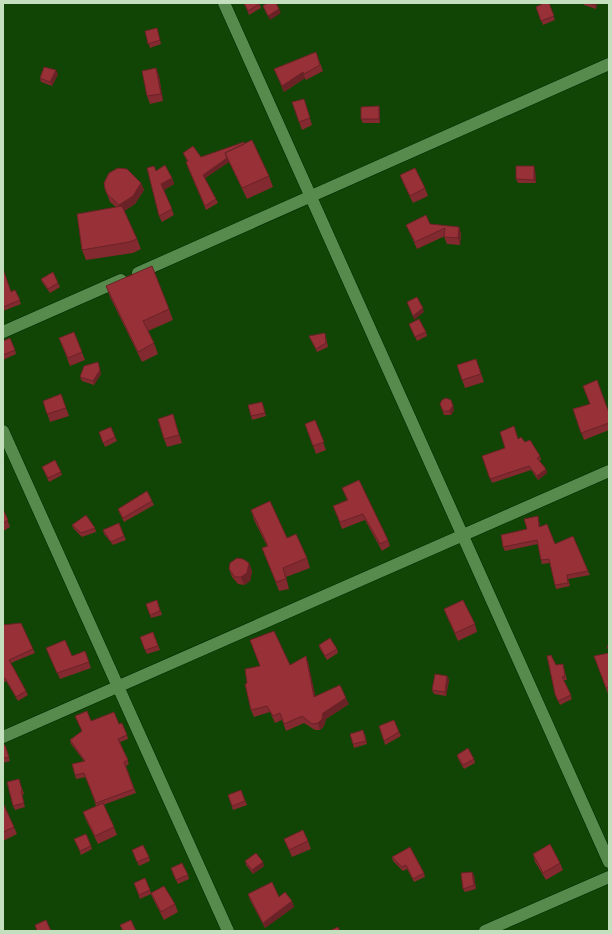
<svg xmlns="http://www.w3.org/2000/svg" width="612" height="934" viewBox="0 0 612 934" font-family="'Golos Text',sans-serif">
<rect width="100%" height="100%" fill="#104505"/>
<g fill="none" stroke-linecap="round" stroke-linejoin="round">
<defs>
<path id="street" d="M224,3l385,859
M138,273l471,-209
M3,332l118,-52
M3,431l225,500
M3,737l606,-266
M485,931l124,-54"/>
</defs>
<use href="#street" stroke="#012800" stroke-width="13"/>
<use href="#street" stroke="#578b4e" stroke-width="12"/>
</g>
<path fill="#822a2f" d="M244,3h15l2,5 -12,7z
M549,3l6,17 -12,5 -7,-18z
M583,3h14l-1,6 -12,-4z
M157,28l4,16 -11,4 -5,-17z
M316,52l7,19 -17,9 -1,-2 -21,14 -10,-23z
M156,68l3,8 4,25 -13,3 -3,-8z
M58,74l-6,12 -11,-4 -1,-4z
M304,99l8,26 -10,5 -3,-8z
M380,110v13h-17l-2,-4z
M245,144l24,32 4,11 -26,12 -18,-37 -24,16 11,21 2,4 -12,7 -19,-44v-5l-4,-8 18,4z
M535,170l1,13h-18l-2,-4z
M156,171l16,7 2,6 -10,6 10,25 -12,7 -3,-6z
M400,175l25,13 3,8 -15,7 -10,-20z
M141,183l3,7 -9,14 -11,7 13,28 4,10 -8,4 -47,7 -4,-10 34,-43 -6,-5 -5,-13z
M430,224l29,3 2,7 -1,11 -13,-1 -3,-7 1,-1 -28,13 -11,-24z
M3,269l8,22 4,-1 6,14 -18,7z
M41,279l17,4 2,4 -10,6 -8,-11z
M106,286l63,23 4,11 -25,11 6,12 4,11 -16,8 -32,-65z
M409,324l17,8 1,4 -10,5z
M74,332l11,28 -15,6 -11,-28z
M309,336l17,1 2,10 -11,5z
M3,341l12,9 1,4 -13,6z
M476,359l8,23 -19,6 -8,-23z
M98,362l3,12 -7,11 -12,-4 -2,-4z
M61,394l8,22 -19,6 -7,-21z
M440,404l14,6 -3,5h-7z
M589,404l20,9v17l-25,10 -11,-31z
M263,405l3,11 -14,4 -1,-4z
M315,420l11,30 -10,4 -11,-30z
M175,422l7,21 -15,4 -3,-8z
M111,427l6,14 -12,6 -6,-15z
M518,439l7,3 15,14 1,4 -2,1 7,8 1,4 -9,7 -7,-10 -39,13 -10,-27 23,-8z
M42,467l19,5 1,3 -13,7z
M342,488l46,52 2,6 -8,5 -17,-31 -23,9 -9,-23 14,-6z
M152,501l2,4 -30,17 -5,-10 -1,-3z
M3,509l7,18 -7,4z
M251,510l36,28 20,20 3,10 -24,9 3,12 -10,2 -17,-43 5,-2 -13,-26z
M539,520l1,7 15,17 33,27 2,4 -22,4 2,7 -14,3 -6,-26 -8,1 -1,-4 -3,-16 -33,7 -2,-4z
M119,523l7,17 -13,5 -9,-11 -1,-4z
M72,525l23,3 1,4 -14,5 -9,-9z
M249,563l3,8 -2,10 -6,4 -6,-1 -6,-7 -3,-8z
M157,600l5,15 -11,3 -5,-14z
M444,609l31,15 2,8 -19,9 -11,-24z
M3,625l30,24 2,4 -24,10 15,28 2,4 -10,6 -12,-20 -3,2z
M153,632l7,18 -13,4 -2,-4z
M319,645l18,4 1,4 -11,7 -7,-11z
M46,648l26,8 13,-5 6,17 -31,11z
M609,653v41h-1l-14,-38z
M308,662l7,34 34,8 -23,15 -2,7 -4,4h-5l-11,-7 -18,8 -4,-11 -7,3 -5,-11 -16,5 -3,-7 -4,-27 43,-18z
M556,665l8,3 3,12h-3l8,19 -12,6 -5,-11z
M447,676l2,4 -3,16 -12,-2 -2,-4z
M91,721l28,3 8,11 1,4 -8,3 9,22 -3,2 10,27 -33,12 11,22 3,8 -19,9 -12,-24 -3,-8 13,-6 -10,-29 -10,2 -1,-4 9,-14 -13,-17 -1,-4 12,-9z
M399,732l2,4 -16,9 -1,-4z
M350,734h15l2,10 -13,4z
M5,745l5,16 -7,2v-17z
M457,755l17,4 1,4 -11,6 -6,-10z
M19,779l5,15 -2,1 3,12 -10,3 -2,-4z
M241,790l6,15 -14,5 -5,-15z
M3,803l11,24 3,7 -14,7z
M284,839l24,2 3,8 -19,8z
M76,842l15,4 1,3 -11,6z
M134,854l15,3 1,4 -11,5z
M533,854l27,9 3,7 -17,10 -11,-18z
M392,857l32,16 1,4 -11,5 -7,-13 -4,2 -10,-10z
M245,861l19,5 -11,8 -7,-9z
M172,872l16,3 1,4 -11,5z
M472,872l2,3 2,14 -11,3 -2,-3z
M145,878l6,15 24,11 3,8 -14,8 -10,-19 -3,-7 -11,5 -6,-16z
M248,894l31,3 13,4 2,6 -29,21 -15,-28z"/>
<path fill="#6a2226" d="M595,3h2l-1,6 -1,-4z
M279,9l2,4 -11,7 -2,-4z
M156,68l3,8 4,25 -2,-7z
M56,70l2,4 -6,12 -2,-4z
M303,72l2,6 -21,14 -2,-6z
M379,106l1,4v13l-1,-4z
M227,158l2,4 -25,17 -1,-4z
M534,166l1,4 1,13 -2,-3z
M172,178l2,6 -10,6 -3,-6z
M141,183l3,7 -9,14 -14,9 -2,-8z
M459,227l2,7 -1,11 -2,-7z
M423,308l1,4 -10,8 -1,-4z
M98,362l3,12 -7,11 -1,-4z
M453,404l1,6 -3,5 -2,-4z
M546,469l1,4 -9,7 -1,-4z
M538,516l1,4 1,11 -1,-4z
M249,563l3,8 -2,10 -6,4 -3,-8z
M283,568l3,9 3,12 -3,-10z
M306,656l2,6 9,41 -3,-6z
M447,676l2,4 -3,16 -1,-4z
M346,698l3,6 -23,15 -2,7 -4,4 -2,-7 5,-10z
M263,862l1,4 -11,8 -1,-4z
M472,872l2,3 2,14 -2,-4z
M292,901l2,6 -29,21 -2,-5z"/>
<path fill="#973137" stroke="#6a2226" d="M244,3h15v1l-11,7z
M267,3h9l3,6 -11,7 -5,-10z
M544,3h5l5,13 -13,5 -5,-14z
M589,3h6v2z
M157,28l3,12 -12,4 -3,-13z
M316,52l4,13 -16,9 -1,-2 -21,14 -8,-17z
M44,67l12,3 -6,12 -10,-4z
M156,68l5,26 -14,2 -5,-25z
M304,99l6,19 -11,4 -7,-20z
M379,106v13h-18v-12z
M252,140l17,36 -27,12 -17,-35z
M244,142v2l-19,9 2,5 -24,17 13,24 -11,7 -19,-44 2,-1 -5,-8 10,-7 8,11z
M165,165l7,13 -11,6 11,25 -13,7 -12,-48 7,-2 2,5z
M516,166h18v14l-18,-1z
M118,168l9,1 14,14 -8,13 -14,9 -12,-11 -2,-5 -1,-6 5,-10z
M415,168l10,20 -15,8 -10,-21z
M122,206l15,33 -8,3 -47,8 -5,-36z
M426,215l4,9 29,3 -1,11 -14,-1 1,-9 -30,14 -9,-17z
M152,266l17,43 -26,12 11,22 -16,9 -32,-66z
M3,269l8,23 4,-2 5,10 -17,7z
M53,272l5,11 -10,6 -7,-10z
M417,297l6,11 -10,8 -6,-14z
M419,319l7,13 -11,5 -6,-13z
M74,332l8,20 -14,6 -9,-20z
M325,333l1,10 -10,6 -7,-13z
M10,338l5,12 -12,5v-14z
M476,359l5,15 -19,6 -5,-15z
M98,362l2,8 -7,11 -13,-4 4,-11z
M597,380l12,33v10l-28,10 -8,-24 17,-5 -7,-18z
M61,394l5,14 -19,6 -4,-13z
M446,398l5,2 2,6 -4,5h-6l-3,-7 2,-4z
M262,402l3,11 -14,3 -3,-11z
M173,414l6,21 -15,4 -6,-20z
M315,420l9,22 -11,4 -8,-22z
M514,426l4,13 3,-2 4,5 5,-2 10,16 -3,2 9,11 -9,7 -8,-10 -39,13 -8,-23 23,-8 -5,-16z
M111,427l4,10 -12,6 -4,-11z
M55,460l6,12 -13,6 -6,-11z
M359,480l29,60 -8,4 -17,-30 -23,8 -7,-16 15,-6 -6,-12z
M147,491l5,10 -29,17 -5,-9z
M270,501l17,37 9,-4 11,24 -24,10 3,11 -10,3 -14,-34 6,-2 -17,-36z
M3,509l5,11 -5,3z
M86,515l9,13 -14,5 -9,-8z
M538,516l1,11 8,-3 8,20 18,-8 15,35 -21,4 1,8 -13,2 -6,-26 -8,1 -4,-20 -34,7 -2,-12 26,-6 -3,-10z
M119,523l5,13 -13,6 -8,-12z
M237,558l6,1 6,4 -2,10 -6,4h-6l-6,-8 1,-6z
M157,600l3,11 -10,4 -4,-11z
M463,600l12,24 -20,9 -11,-24z
M21,623l12,26 -24,11 17,31 -10,6 -11,-19h-2v-53z
M274,631l16,34 16,-9 8,41 26,-12 6,13 -23,15 -1,6 -4,4 -6,1 -10,-8 -18,8 -4,-11 -7,3 -6,-10 -16,4 -6,-26 2,-1 -2,-14 15,-3 -10,-26z
M153,632l5,14 -13,4 -5,-13z
M330,638l7,11 -12,7 -6,-11z
M65,640l7,16 13,-5 4,11 -32,11 -11,-25z
M609,645v6l-2,-5z
M609,653v34l-3,1 -12,-32z
M551,655l5,10 7,-1 2,12 -3,1 9,18 -13,6 -3,-7 -8,-38z
M435,674l12,2 -2,16 -13,-2z
M87,711l4,10 23,-9 5,12 3,-1 5,12 -9,4 10,21 -4,2 10,27 -38,14 -12,-30 -9,2 -3,-11 13,-3 -15,-21 12,-9 -7,-15z
M394,720l5,12 -15,9 -5,-15z
M363,730l3,11 -13,3 -3,-10z
M5,745l4,12 -6,1v-12z
M468,748l6,11 -11,6 -6,-10z
M19,779l3,11 -1,1 3,12 -11,3 -6,-24z
M241,790l4,11 -13,5 -4,-11z
M3,803l11,24 -11,5z
M103,803l11,24 -19,9 -12,-24z
M303,830l5,11 -19,9 -5,-11z
M86,834l5,12 -11,5 -6,-12z
M550,844l10,19 -17,10 -10,-19z
M143,845l6,12 -12,5 -5,-12z
M410,847l14,26 -11,6 -7,-14 -4,2 -10,-10z
M256,853l7,9 -11,8 -7,-9z
M182,863l6,12 -12,5 -5,-12z
M472,872l2,13 -11,4 -2,-16z
M145,878l5,12 -11,5 -5,-12z
M272,882l7,15 6,-5 7,9 -29,22 -15,-29z
M164,886l11,18 -14,8 -10,-19z
M46,920l5,11h-14l-2,-6z
M131,920l5,11h-13l-3,-6z
M338,927l2,4h-11z"/>
<rect width="612" height="934" fill="none" stroke="#c3dfbe" stroke-width="8"/>
</svg>
